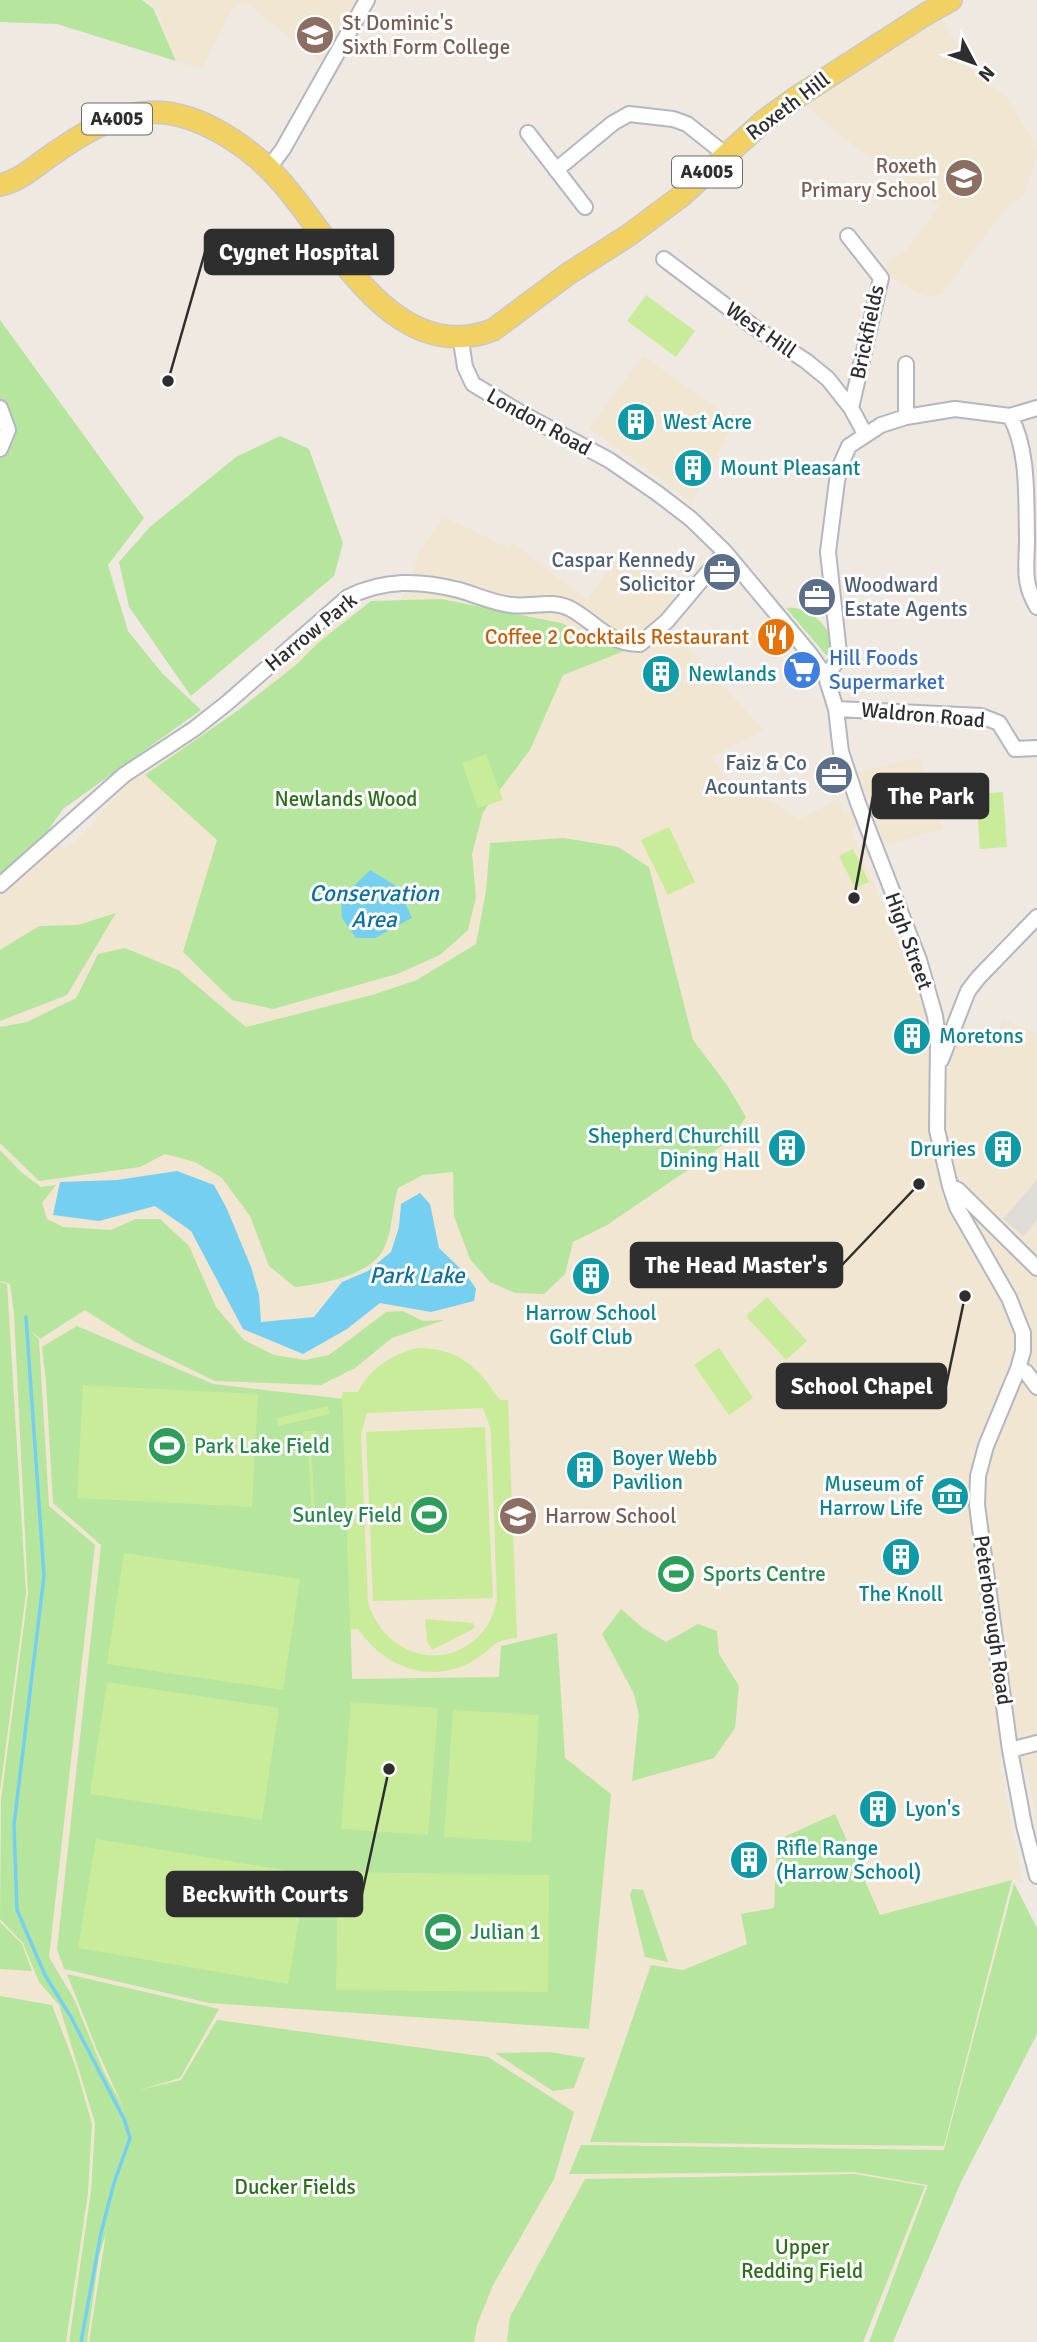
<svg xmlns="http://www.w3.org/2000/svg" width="1037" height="2342" viewBox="0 0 1037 2342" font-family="Signika,sans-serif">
<rect width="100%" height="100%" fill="#efe9e1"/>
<path fill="#f0e6d1" d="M144,0h218l-38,64 -79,-62 -11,4 -32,63 -26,-8 -19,-51z
M941,19l34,54 32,25 30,50v9l-15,42 -6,1 -14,13 -60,80 -15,4 -41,-22 1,-12 21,-14 31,-43 -86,-61 -48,-40 56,-40z
M643,356l92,65 -43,81 -103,-74z
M444,517l64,31 5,-5 74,57 31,-43 58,42 -17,23 12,8 93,100 -52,26 17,31 44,16 26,16 40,-20 5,16 26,-12 -15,-30 64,-16 23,72 -56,16 -13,-29 -23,13 60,138 18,54 1,24 -2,22 17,11 14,-39 36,11 8,-31 35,14v228l-9,-8 3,-3 -31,-29 -1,19 38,35v551l-10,-56 -28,-12 24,126 -9,-6 -70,282 -80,182h-864v-1466l23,-16 7,9 28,-24 6,6 20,-18 41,-47 111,-75 26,-21 43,-44 26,-20 39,-20 28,-3 10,-16 11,-34z"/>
<path fill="#b6e59e" d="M0,0h142l11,8 23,53 -119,-37 -57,-2z
M0,320l144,198 -36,47 20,66 34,42 39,37 -138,99 -21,30 -42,36z
M280,436l29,13 34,94 -9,33 -143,120 -62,-89 -10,-45 31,-35 86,-70z
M441,599l120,24 63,28 -61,24 -33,75 -47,62 -11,42 4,43 -8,33 -28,25 -43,19 -124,35 -41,-9 -49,-48 34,-112 -72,-65 91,-63 60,-47 22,-22 53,-42z
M786,608c24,-3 51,22 45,46l-5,1z
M564,838l54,9 31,20 44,173 34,45 19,32 -15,21 -17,14 -107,73 -34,17 -8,32 -21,20 -29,-1 -25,-11 -20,-23 -16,-43 -1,-44 -30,3 -25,13c-6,19 -5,39 -13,58 -11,29 -63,38 -90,41l-26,-21 -19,-50 -28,-38 -27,-16 -30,-8 -25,13 -101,14 -39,-38v-116l27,-5 49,-24 22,-44 27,-6 53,22 68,57 126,-32 45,-15 59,-36 10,-53 4,-48z
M116,913l-49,82 -67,26v-71l39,-24 39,-1z
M0,1150l21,22 20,15 15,-2 -14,18 5,16 16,8 48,3 25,-11h24l29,27 27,61 28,33 30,15 31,5 24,-5 57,-43 17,-1 20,10 21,-1 -52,18 -37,30 -34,17 -106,-4 -78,-38 -52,-33 -45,29 -10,-9 9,10 10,166 46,39 -46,412 25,42 30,73 20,37 -26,-57 -31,-78 152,35 -39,69 -41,12 42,-10 36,-60 271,37 86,55 -20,67 -61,106 -16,40 -3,17h-385l17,-109 -7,23 -12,86h-18l22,-151 4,-68 -36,-118 -20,-23 -16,-39 -23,-24 1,-119 27,-206 -14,-281 -4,-29 -10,-3z
M0,1282l7,2 19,309 -26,198z
M77,1326l136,58 132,15 7,280 147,-2 2,-31 56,-13 8,125 46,36 -22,235 -380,-26 -145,-34 -7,-20 44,-404 -48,-42 -7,-121 -4,-35z
M621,1609l22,19 23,14 32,-18 19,7 2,23 20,32 -4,42 -21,30 -82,23 7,-66 -5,-21 -32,-60z
M835,1814l45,101 132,-35 -68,266 -354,-4 61,-177 32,5 64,-26 -6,-30 33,-6 3,-68z
M1014,1883l23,45v106l-76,148 -68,160h-24l59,-157 -74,-13 -285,2 12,-29 363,5z
M632,1889l11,1 25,72 -23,-5 -15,-62z
M0,1922l22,22 10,27 -32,-2z
M0,1996l52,9 24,63 16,56 -4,69 -22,149h-66z
M549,2052l36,6 -11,30 -21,3 -58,-38z
M855,2174l70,12 -62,156h-356l3,-25 75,-138z"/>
<path fill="#c9ec9a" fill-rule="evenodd" d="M646,295l49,36 -19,26 -49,-36z
M486,754l17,46 -25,8 -16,-45z
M1003,792l4,55 -27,2 -4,-55z
M669,827l26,55 -27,13 -27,-55z
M853,849l16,33 -14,6 -16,-32z
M767,1297l40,44 -21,19 -40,-44z
M417,1348c43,0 60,19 83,52h8l9,238c-28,2 -23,12 -46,24 -43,23 -87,4 -113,-33l-8,1 -8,-238h16c13,-25 33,-37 59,-44zM483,1408l7,19 1,9 6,165c-3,8 -5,18 -10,25 -36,51 -104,31 -119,-24l-7,-168 6,-21z
M719,1348l34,50 -24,17 -35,-50z
M83,1385l175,9 -6,113 -175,-9z
M328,1406l2,8 -52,12 -2,-8z
M485,1427l8,171 -120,3 -7,-169z
M303,1431h12l1,14 -5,1 4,71 2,1v9h-7l-1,-9h3l-4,-72h-4z
M124,1553l176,26 -17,111 -176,-26z
M425,1619l48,4 2,5 -43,22 -5,-9z
M107,1682l172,26 -17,112 -172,-26z
M351,1702l87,6 -10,127 -87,-6z
M453,1710l86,5 -8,127 -87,-5z
M96,1839l211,35 -19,110 -210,-36z
M338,1872l211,3 -1,117 -212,-2z"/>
<path fill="#dfdcd8" d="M1037,1180v41l-14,15 -20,-17z"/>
<path fill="#75cff0" d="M370,870l28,17 14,31 -37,20h-19l-14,-20 -1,-19z
M177,1171l37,14 13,24 24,58 8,28 2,27 53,-5 28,-35 26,-11 23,-19 8,-25 2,-23 19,-11 10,11 9,44 27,26 10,15 -2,12 -43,11 -51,-9 -33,26 -44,25 -60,-25 -52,-98 -36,-25 -56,15 -46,-6 7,-33 57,-2z"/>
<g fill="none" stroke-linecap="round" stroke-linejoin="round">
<path stroke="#75cff0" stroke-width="3.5" d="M26,1317l18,259 -30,249 3,85 28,65 27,44 52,100 6,19 -16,45 -13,50 -20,109"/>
<defs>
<path id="street" d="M528,133l57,74
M268,169l15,-20 84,-149
M556,170l57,-47 16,-9 44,5 14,5 39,31
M848,236l33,42 -30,130 14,26
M664,259l90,68 52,34 22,18 23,29
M460,335l5,32 8,17 48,29 88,47 48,33 34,26 34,33 85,102 16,23 10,32 5,43 17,51 61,157 16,56 3,22 -1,92 13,56 7,21 52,91 14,35v18l-5,18 -32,77 -8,30 -1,29 33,245 14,75 13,51
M906,364v53
M0,408l8,22 -8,19
M1010,416c19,34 16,84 17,123 0,28 -5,42 10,68
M826,677l10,-15 3,-9 -11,-101 9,-71 4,-17 8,-18 32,-21 25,-8 49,-8 55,7 27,-8
M836,709l145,7 18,7 16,26 22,-1
M0,885l124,-110 70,-46 33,-26 121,-106c37,-18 71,-17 111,-7 17,5 34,13 52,15 20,3 39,-6 58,3 27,14 38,36 71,36l27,-23 58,-69
M941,1060l27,-69 10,-13 59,-61
M950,1186l8,4 79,78
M1018,1369l8,3 11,15
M1010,1750l27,-7"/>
<path id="primary" d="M0,185c17,-3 32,-16 46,-26 35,-25 75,-52 121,-46 43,6 89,39 116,71 53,61 111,183 210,146l75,-56 61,-39 51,-38 84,-76 33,-24 129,-83 25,-14"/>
</defs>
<use href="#street" stroke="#b4b7c1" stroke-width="18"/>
<use href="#primary" stroke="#c9c9c9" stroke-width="24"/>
<use href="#street" stroke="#fff" stroke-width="14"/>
<use href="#primary" stroke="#f2d163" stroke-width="21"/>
</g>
<defs>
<symbol id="university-disc" viewBox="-11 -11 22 22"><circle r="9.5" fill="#8d6e63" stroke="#fff"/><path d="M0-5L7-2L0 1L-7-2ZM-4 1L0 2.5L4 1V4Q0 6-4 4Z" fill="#fff"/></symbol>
<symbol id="school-disc" viewBox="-11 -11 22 22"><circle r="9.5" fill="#8d6e63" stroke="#fff"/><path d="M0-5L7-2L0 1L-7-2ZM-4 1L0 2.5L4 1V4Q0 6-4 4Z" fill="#fff"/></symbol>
<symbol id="building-disc" viewBox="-11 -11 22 22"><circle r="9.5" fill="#0f9aa8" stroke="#fff"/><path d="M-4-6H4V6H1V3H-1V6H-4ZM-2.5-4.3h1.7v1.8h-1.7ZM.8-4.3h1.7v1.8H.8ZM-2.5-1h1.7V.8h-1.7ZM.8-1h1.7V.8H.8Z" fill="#fff"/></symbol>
<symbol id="office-disc" viewBox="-11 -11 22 22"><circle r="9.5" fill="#5c6f8a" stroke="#fff"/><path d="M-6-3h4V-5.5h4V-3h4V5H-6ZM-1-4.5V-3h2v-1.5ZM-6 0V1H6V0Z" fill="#fff"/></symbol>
<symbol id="restaurant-disc" viewBox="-11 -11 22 22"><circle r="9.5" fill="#e8710a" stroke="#fff"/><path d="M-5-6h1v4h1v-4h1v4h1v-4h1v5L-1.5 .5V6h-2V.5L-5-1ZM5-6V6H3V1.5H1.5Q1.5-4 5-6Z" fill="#fff"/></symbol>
<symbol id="supermarket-disc" viewBox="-11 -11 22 22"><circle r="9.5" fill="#3f7fe0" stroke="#fff"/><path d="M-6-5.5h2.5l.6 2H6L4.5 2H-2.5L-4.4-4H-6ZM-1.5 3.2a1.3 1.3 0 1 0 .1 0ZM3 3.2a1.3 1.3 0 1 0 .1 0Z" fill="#fff"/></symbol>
<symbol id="stadium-disc" viewBox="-11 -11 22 22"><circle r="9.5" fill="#2e9e5b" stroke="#fff"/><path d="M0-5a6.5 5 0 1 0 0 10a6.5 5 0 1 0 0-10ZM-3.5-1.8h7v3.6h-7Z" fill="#fff"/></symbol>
<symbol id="museum-disc" viewBox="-11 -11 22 22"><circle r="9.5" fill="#0f9aa8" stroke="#fff"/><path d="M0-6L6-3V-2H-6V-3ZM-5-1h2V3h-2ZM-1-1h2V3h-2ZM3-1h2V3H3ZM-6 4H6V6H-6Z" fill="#fff"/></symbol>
</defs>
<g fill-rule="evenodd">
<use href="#university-disc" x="293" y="13" width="44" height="44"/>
<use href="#school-disc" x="942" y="156" width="44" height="44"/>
<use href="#building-disc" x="614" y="400" width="44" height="44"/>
<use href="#building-disc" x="671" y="446" width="44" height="44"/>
<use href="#office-disc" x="700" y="550" width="44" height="44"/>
<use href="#office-disc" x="795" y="575" width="44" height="44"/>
<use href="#restaurant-disc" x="754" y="615" width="44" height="44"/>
<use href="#supermarket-disc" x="780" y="648" width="44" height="44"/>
<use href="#building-disc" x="639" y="652" width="44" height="44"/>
<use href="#office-disc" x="812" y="753" width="44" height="44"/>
<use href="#building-disc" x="890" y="1014" width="44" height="44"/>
<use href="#building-disc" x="765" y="1126" width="44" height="44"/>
<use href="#building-disc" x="981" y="1127" width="44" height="44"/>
<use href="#building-disc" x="569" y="1254" width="44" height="44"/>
<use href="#stadium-disc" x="145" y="1424" width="44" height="44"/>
<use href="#building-disc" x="563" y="1448" width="44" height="44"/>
<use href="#museum-disc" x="928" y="1474" width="44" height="44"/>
<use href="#stadium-disc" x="407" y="1493" width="44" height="44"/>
<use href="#school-disc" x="496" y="1494" width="44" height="44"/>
<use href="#building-disc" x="879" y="1535" width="44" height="44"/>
<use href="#stadium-disc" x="654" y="1552" width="44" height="44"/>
<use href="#building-disc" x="856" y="1787" width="44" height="44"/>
<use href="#building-disc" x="727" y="1838" width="44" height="44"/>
<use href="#stadium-disc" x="421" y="1910" width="44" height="44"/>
</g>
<g text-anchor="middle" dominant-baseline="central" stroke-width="6" stroke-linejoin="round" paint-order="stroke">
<g fill="#fff" stroke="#6d6d6d" stroke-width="2">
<rect x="82" y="103.5" width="70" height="31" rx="5"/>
<rect x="672" y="156.5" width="70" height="31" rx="5"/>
</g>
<g font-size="19" font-weight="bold" fill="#2e2e2e">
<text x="117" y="119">A4005</text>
<text x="707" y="172">A4005</text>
</g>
<g font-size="21" fill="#785e54" stroke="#fff" text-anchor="start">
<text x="342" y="23">St Dominic's<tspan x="342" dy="24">Sixth Form College</tspan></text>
<text x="937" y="166" text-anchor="end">Roxeth<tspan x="937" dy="24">Primary School</tspan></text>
<text x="545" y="1516">Harrow School</text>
</g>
<g font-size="21" fill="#2e2e2e" stroke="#fff">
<text transform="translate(788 106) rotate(-37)">Roxeth Hill</text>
<text transform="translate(761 330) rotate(35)">West Hill</text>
<text transform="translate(867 332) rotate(-78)">Brickfields</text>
<text transform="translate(539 422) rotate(29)">London Road</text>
<text transform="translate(311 632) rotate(-39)">Harrow Park</text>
<text transform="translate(923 715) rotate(5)">Waldron Road</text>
<text transform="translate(909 941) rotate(70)">High Street</text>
<text transform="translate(993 1620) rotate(82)">Peterborough Road</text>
</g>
<g font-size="21" fill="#0d838f" stroke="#fff" text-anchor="start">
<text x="663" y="422">West Acre</text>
<text x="720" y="468">Mount Pleasant</text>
<text x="688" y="674">Newlands</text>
<text x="939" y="1036">Moretons</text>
<text x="760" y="1136" text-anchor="end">Shepherd Churchill<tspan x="760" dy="24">Dining Hall</tspan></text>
<text x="976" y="1149" text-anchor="end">Druries</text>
<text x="591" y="1313" text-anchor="middle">Harrow School<tspan x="591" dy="24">Golf Club</tspan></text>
<text x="612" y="1458">Boyer Webb<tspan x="612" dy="24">Pavilion</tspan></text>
<text x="923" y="1484" text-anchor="end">Museum of<tspan x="923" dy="24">Harrow Life</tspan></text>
<text x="901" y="1594" text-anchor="middle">The Knoll</text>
<text x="905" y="1809">Lyon's</text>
<text x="776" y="1848">Rifle Range<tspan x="776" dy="24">(Harrow School)</tspan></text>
</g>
<g font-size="21" fill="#4e5e75" stroke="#fff" text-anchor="end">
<text x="695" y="560">Caspar Kennedy<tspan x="695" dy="24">Solicitor</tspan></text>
<text x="844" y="585" text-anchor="start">Woodward<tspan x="844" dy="24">Estate Agents</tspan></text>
<text x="807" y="763">Faiz &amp; Co<tspan x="807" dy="24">Acountants</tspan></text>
</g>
<g font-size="21" fill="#c56008" stroke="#fff" text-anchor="end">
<text x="749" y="637">Coffee 2 Cocktails Restaurant</text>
</g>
<g font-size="21" fill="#366cbe" stroke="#fff" text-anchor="start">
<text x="829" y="658">Hill Foods<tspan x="829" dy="24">Supermarket</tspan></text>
</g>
<g font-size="21" fill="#2c6e1b" stroke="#fff">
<text x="346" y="799">Newlands Wood</text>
<text x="295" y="2187">Ducker Fields</text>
<text x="802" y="2247">Upper<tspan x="802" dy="24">Redding Field</tspan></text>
</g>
<g font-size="21" fill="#27864d" stroke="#fff" text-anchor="start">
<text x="194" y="1446">Park Lake Field</text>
<text x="402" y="1515" text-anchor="end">Sunley Field</text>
<text x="703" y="1574">Sports Centre</text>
<text x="470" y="1932">Julian 1</text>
</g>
<g font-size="23" font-style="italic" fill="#0d6fa3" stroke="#fff">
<text x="374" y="893">Conservation<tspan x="374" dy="26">Area</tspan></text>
<text x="417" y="1275">Park Lake</text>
</g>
</g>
<path fill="none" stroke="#2e2e2e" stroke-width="2.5" d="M168 381L205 252M854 898L873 796M919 1184L842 1265M965 1296L946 1386M389 1769L362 1894"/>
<g fill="#2e2e2e" stroke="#fff" stroke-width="2.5">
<circle cx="168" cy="381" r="7"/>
<circle cx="854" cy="898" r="7"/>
<circle cx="919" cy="1184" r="7"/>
<circle cx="965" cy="1296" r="7"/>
<circle cx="389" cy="1769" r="7"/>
</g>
<g fill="#2e2e2e" stroke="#2e2e2e" stroke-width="2.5">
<rect x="205" y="230" width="188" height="44" rx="7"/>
<rect x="873" y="774" width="115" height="44" rx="7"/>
<rect x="631" y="1243" width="211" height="44" rx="7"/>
<rect x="777" y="1364" width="169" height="44" rx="7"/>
<rect x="167" y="1872" width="195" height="44" rx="7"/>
</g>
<g font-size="23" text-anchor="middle" font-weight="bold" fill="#fff">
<text x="299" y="260">Cygnet Hospital</text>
<text x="931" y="804">The Park</text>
<text x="736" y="1273">The Head Master's</text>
<text x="862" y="1394">School Chapel</text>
<text x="265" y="1902">Beckwith Courts</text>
</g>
<g transform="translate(974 63) rotate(131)" stroke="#ffffff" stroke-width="5" paint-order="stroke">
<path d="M0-5L12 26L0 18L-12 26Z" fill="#2e2e2e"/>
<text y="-10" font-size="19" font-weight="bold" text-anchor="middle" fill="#2e2e2e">N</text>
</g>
</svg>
